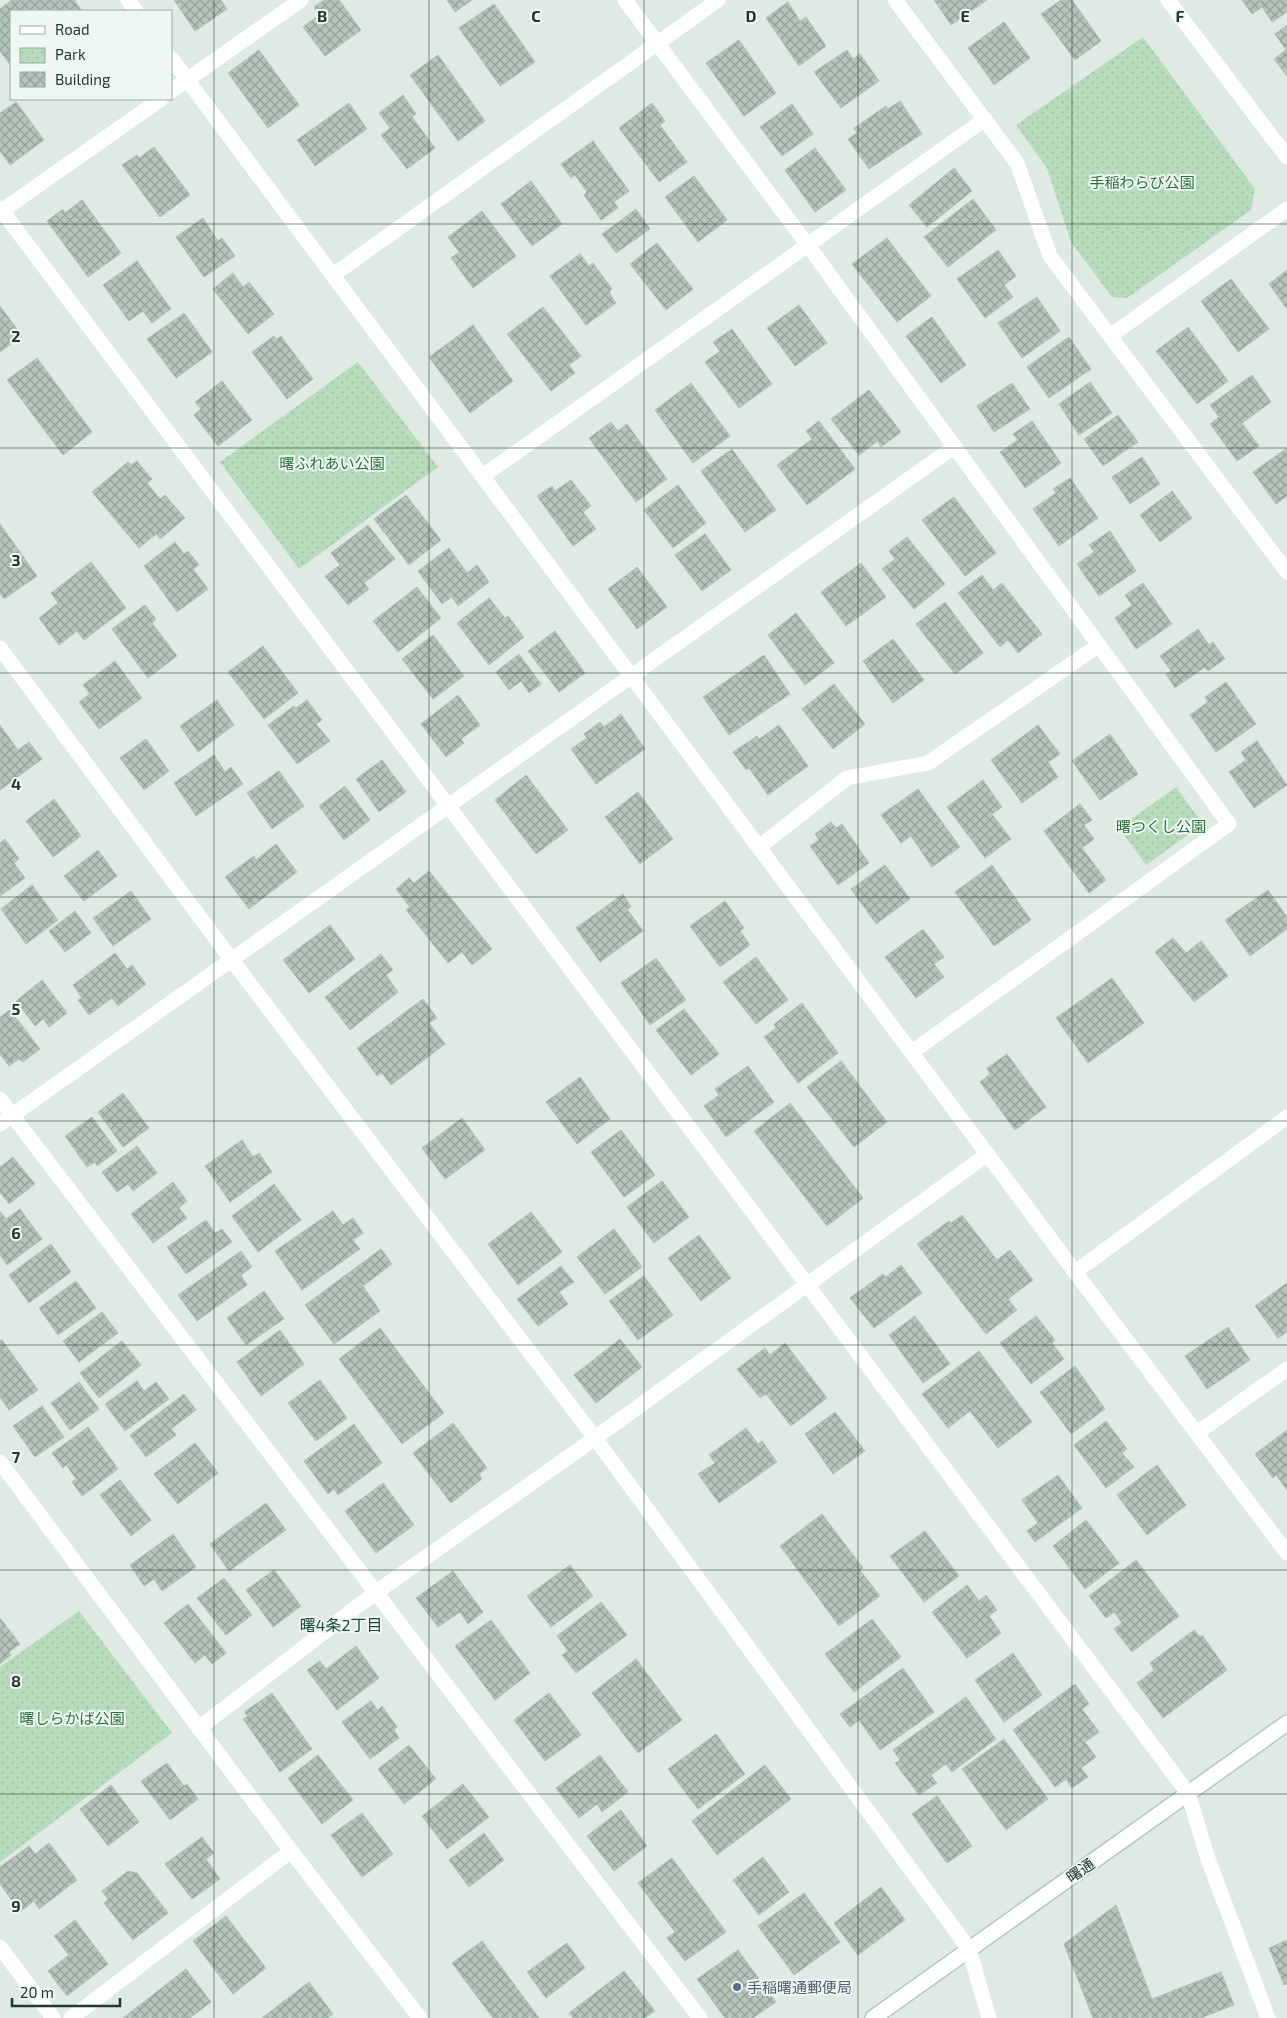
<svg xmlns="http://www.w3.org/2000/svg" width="1287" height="2018" viewBox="0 0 1287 2018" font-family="'Exo 2','Noto Sans JP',sans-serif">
<defs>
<pattern id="park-dots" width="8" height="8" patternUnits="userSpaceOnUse" patternTransform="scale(1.25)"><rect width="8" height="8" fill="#b7dcbc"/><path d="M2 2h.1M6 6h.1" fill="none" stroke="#9dbea2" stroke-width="1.8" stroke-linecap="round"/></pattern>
<pattern id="building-cross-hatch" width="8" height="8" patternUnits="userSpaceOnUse" patternTransform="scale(1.25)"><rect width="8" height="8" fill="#b4c5bc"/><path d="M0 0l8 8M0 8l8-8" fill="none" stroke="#92a199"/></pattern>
</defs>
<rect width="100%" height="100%" fill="#deeae3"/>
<path fill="url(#park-dots)" d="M1143,37l112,152 -4,21 -124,88 -15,-1 -41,-55 -24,-74 -31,-43z
M358,362l80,105 -139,102 -79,-107z
M1176,787l27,37 -57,41 -27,-37z
M79,1611l93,122 -172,129v-195z"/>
<path fill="url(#building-cross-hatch)" stroke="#b1c4b9" d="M12,0h62l8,11h-71v55l-11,-15v-42z
M174,0h47l6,9 -32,22z
M324,0h15l22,30 -36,26 -22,-29 16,-12 -5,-8z
M447,0h25l-17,12z
M934,0h53l-36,25z
M1061,0h11l29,41 -26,19 -34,-46z
M1242,0h45v12l-15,10 -10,-15 -10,7z
M788,2l12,19 6,-4 20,29 -27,20 -33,-48z
M494,4l41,58 -35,24 -41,-58z
M1004,22l26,36 -36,27 -26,-37z
M1287,25v51l-13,-17 12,-9 -11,-16z
M739,40l37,53 -32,23 -38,-53z
M259,50l40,55 -31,23 -40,-55z
M847,50l6,9 7,-5 19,27 -38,27 -27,-36z
M438,55l47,66 -27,20 -48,-66z
M403,95l13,19 -4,3 23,31 -28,21 -26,-34 9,-7 -11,-15z
M900,101l22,33 -53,35 -21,-30 9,-6 -3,-5 32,-22 2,3z
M16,102l28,38 -34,25 -10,-14v-38z
M349,103l18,26 -52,37 -18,-26z
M652,103l13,18 -5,4 27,37 -28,20 -40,-54z
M792,104l21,30 -31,22 -22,-29z
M593,141l36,50 -15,11 4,6 -17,12 -17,-25 3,-3 -12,-17 -4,3 -10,-14z
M154,147l36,48 -30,22 -38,-52 15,-10 2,3z
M815,148l31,42 -31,22 -30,-42z
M954,168l18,23 -45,36 -18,-22z
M694,176l33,44 -29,22 -33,-45z
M531,181l31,43 -30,22 -31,-42z
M973,199l23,31 -48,37 -24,-30z
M82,200l39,53 -33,24 -41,-56 16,-12 2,4z
M636,209l14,20 -34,24 -14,-19z
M482,211l34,45 -43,32 -22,-30 8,-6 -11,-15z
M203,218l15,23 4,-3 13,18 -31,21 -28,-40z
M887,238l44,58 -34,26 -45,-58z
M657,243l36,46 -27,21 -36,-46z
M998,250l18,26 -12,9 9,12 -28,21 -28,-39z
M580,254l9,12 4,-3 19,26 -3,3 7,11 -30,22 -36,-49z
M137,261l34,48 -19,14 -9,-12 -14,10 -26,-36z
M1287,270v39l-18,-25z
M233,273l10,14 6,-5 25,32 -26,20 -35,-45z
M1231,279l38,50 -31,23 -37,-51z
M1037,297l23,34 -38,27 -24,-35z
M799,305l28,38 -32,23 -28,-38z
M0,306l22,30 -22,16z
M543,307l38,49 -12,9 6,8 -24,18 -44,-57z
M184,313l28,39 -36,26 -29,-39z
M932,317l34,48 -25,18 -35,-47z
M473,325l40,56 -43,32 -41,-56z
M1188,327l40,54 -31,23 -41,-53z
M732,329l40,55 -33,24 -34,-46 15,-11 -7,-9z
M274,336l2,3 5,-3 32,43 -26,20 -35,-47z
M1069,337l22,32 -42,29 -22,-31z
M37,358l55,74 -29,23 -56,-75z
M1252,375l19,27 -29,21 17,23 -22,15 -27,-37 9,-7 -9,-12z
M222,381l30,39 -34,26 -24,-31 7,-6 -6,-7z
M1090,382l22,31 -33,22 -20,-31z
M691,383l39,53 -37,27 -38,-53z
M1012,383l18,26 -36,23 -17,-26z
M869,390l32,42 -20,15 -3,-6 -19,14 -28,-36z
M1118,415l20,27 -35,24 -19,-27z
M819,421l36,48 -48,36 -30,-40 35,-26 -6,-8z
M1032,421l29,42 -36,25 -25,-36 18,-12 -5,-6z
M611,422l7,9 9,-7 40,55 -31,23 -47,-64z
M1287,448v48l-11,8 -23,-32z
M732,449l44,61 -31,22 -44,-61z
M1142,457l18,27 -30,20 -18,-27z
M137,461l15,18 -5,4 13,16 5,-4 20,23 -25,21 -4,-5 -17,14 -47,-56 36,-30 3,3z
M1070,478l28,40 -39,28 -26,-37 23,-16 -3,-4z
M571,480l20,26 -8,6 13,17 -23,17 -36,-50 15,-10 3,5z
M678,485l28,38 -33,25 -29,-38z
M1172,491l20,27 -32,24 -20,-27z
M406,495l35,45 -32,25 -35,-46z
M954,497l42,56 -31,23 -43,-56z
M0,524l37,52 -33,23 -4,-6z
M368,525l27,34 -31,24 5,6 -21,16 -23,-29 15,-11 -9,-12z
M1110,531l26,40 -37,25 -22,-32 17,-12 -5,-7z
M705,534l26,36 -29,21 -27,-36z
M907,537l38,47 -31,25 -32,-40 13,-10 -6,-8z
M175,542l9,12 4,-3 11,14 -6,4 15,20 -31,23 -33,-46z
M449,548l18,25 10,-8 12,17 -31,24 -6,-9 -10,7 -24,-33z
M91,562l35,46 -42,32 -7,-9 -18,14 -20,-27 19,-15 -7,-10z
M861,563l25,34 -40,29 -25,-34z
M637,567l30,40 -30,22 -29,-40z
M982,575l11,15 9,-7 40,51 -24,19 -10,-13 -8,7 -42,-54z
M1143,583l29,41 -36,25 -21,-31 17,-13 -7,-10z
M417,587l24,31 -43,34 -25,-31z
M489,598l16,20 3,-2 16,21 -35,28 -32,-42z
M945,602l38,51 -28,21 -39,-50z
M145,605l11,14 -4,4 25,33 -29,22 -36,-49z
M796,613l38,50 -29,22 -37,-50z
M1198,629l11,16 4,-3 12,17 -17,12 -3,-4 -30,21 -9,-14 5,-3 -11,-15z
M555,631l30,42 -26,19 -31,-41z
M433,635l31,41 -31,23 -31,-40z
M893,639l31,41 -31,23 -30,-42z
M263,646l35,47 -34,26 -36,-47z
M519,654l22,30 -12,9 -8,-12 -12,9 -13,-18z
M764,655l26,39 -61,41 -26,-38z
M115,661l27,37 -43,31 -20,-27 11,-8 -7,-9z
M1226,682l30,42 -40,28 -26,-37 18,-13 -3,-5z
M834,684l31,40 -32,25 -31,-40z
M458,695l22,30 -19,14 3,4 -18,14 -25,-33z
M217,700l17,25 -36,27 -18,-26z
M307,700l15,20 -6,4 14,17 -33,23 -29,-39 26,-19 2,2z
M621,714l24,35 -49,35 -25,-35 16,-11 -3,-4 16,-12 4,5z
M0,725l18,25 11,-8 13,17 -42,31z
M779,725l29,41 -40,29 -19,-27 -3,2 -13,-18 24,-16 2,3z
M1038,725l22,29 -12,8 10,15 -36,26 -31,-43z
M1110,734l28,40 -38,26 -28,-39z
M146,739l23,32 -25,19 -24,-32z
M1257,741l30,44 -33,23 -25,-36 17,-12 -5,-8z
M214,755l11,17 6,-5 12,17 -47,32 -22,-33z
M382,760l24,32 -27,20 -23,-33z
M279,771l25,35 -32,23 -25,-36z
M526,775l42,55 -32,24 -41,-54z
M983,780l19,27 -10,7 19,25 -26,19 -38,-51z
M345,786l25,34 -26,20 -25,-34z
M918,789l42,58 -28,20 -21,-31 -10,7 -20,-28z
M638,792l35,47 -33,25 -35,-47z
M54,799l27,37 -28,21 -27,-36z
M1080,804l12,16 -8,5 10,14 -12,9 24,32 -17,13 -45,-62z
M831,822l5,6 6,-4 27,39 -31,22 -28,-39 9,-6 -4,-6z
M5,839l14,20 -5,4 11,15 -25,18v-53z
M276,844l21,28 -48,37 -24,-32 29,-21 2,4z
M98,850l19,26 -33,25 -20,-25z
M885,865l25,34 -34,25 -25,-35z
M992,865l39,55 -37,26 -39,-54z
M429,871l63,78 -20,16 -10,-13 -14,11 -42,-53 4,-3 -14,-18 13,-11 5,5z
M32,885l26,35 -32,24 -25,-35z
M1268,890l19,27v12l-37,27 -25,-36z
M131,891l20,28 -38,27 -20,-28z
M623,894l8,13 -4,2 16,22 -43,31 -24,-34z
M725,901l19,27 -4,3 10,14 -30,22 -30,-41z
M75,911l16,22 -26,19 -16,-21z
M330,925l25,34 -46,34 -26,-33z
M923,929l21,28 -10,7 10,13 -28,21 -31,-41z
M1173,938l13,15 15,-12 27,35 -34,26 -39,-50z
M115,953l12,16 5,-4 14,19 -28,22 -6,-8 -23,17 -11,-15 4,-2 -9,-13z
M381,954l12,16 -7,5 12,17 -48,38 -25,-33z
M756,957l32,43 -32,24 -33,-42z
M656,958l30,42 -36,25 -29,-42z
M1112,978l32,45 -56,40 -32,-45z
M42,980l25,33 -18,14 -6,-8 -8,7 -19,-25z
M423,999l14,19 -8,5 16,21 -54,41 -9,-12 -5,3 -20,-28z
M802,1003l36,50 -40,30 -34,-46 12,-9 -2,-4z
M684,1009l35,45 -28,21 -35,-45z
M10,1010l30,39 -17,13 -4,-3 -10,7 -9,-12v-37z
M1007,1054l39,53 -31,23 -35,-48 10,-8 -3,-6z
M841,1061l46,61 -33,25 -47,-60z
M748,1066l26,36 -48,35 -22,-31 15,-11 -4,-6z
M580,1077l30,42 -33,25 -31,-42z
M123,1093l26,35 -26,19 -25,-35z
M790,1103l73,95 -36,28 -73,-95z
M92,1117l25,34 -20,15 -2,-4 -8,5 -22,-31z
M462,1118l23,32 -40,29 -23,-31z
M621,1130l34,45 -31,22 -33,-45z
M242,1140l11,17 6,-4 13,19 -42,30 -25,-36z
M137,1146l20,27 -24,18 -5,-7 -11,8 -15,-20z
M13,1157l22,27 -26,20 -9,-12v-25z
M662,1181l27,36 -35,26 -27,-36z
M173,1182l14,19 -8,7 8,10 -34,25 -22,-29z
M274,1184l27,36 -43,32 -26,-36z
M20,1209l22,30 -35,26 -7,-10v-44l6,8z
M333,1211l10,14 10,-7 10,15 -10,7 7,9 -58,41 -27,-39z
M531,1212l31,40 -44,33 -30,-41z
M962,1215l35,45 13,-10 23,30 -25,19 9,11 -31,24 -69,-90 32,-23 2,2z
M206,1220l9,13 7,-4 10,13 -46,32 -19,-27z
M614,1229l28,38 -37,27 -28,-37z
M699,1235l32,43 -30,23 -33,-43z
M51,1244l20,28 -42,31 -20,-28z
M381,1249l11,15 -29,22 17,25 -46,33 -29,-39z
M241,1251l11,16 -11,8 6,10 -50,36 -19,-26z
M901,1265l21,28 -48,35 -24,-30 33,-24 3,3z
M561,1266l13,16 -15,10 9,12 -30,22 -21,-27z
M644,1276l29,39 -35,25 -29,-39z
M76,1281l20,27 -38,27 -19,-27z
M1287,1283v49l-9,6 -23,-32z
M264,1291l20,28 -38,26 -19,-27z
M102,1312l16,21 -39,29 -16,-21z
M915,1316l35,48 -27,19 -34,-48z
M1036,1316l19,24 -3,3 12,16 -33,25 -31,-41z
M1228,1327l22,33 -43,29 -22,-33z
M380,1328l64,85 -42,31 -63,-85z
M280,1330l24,34 -43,32 -24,-34z
M620,1339l22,28 -46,36 -22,-28z
M2,1340l36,50 -29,20 -9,-13v-56z
M122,1341l19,24 -42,33 -19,-25z
M785,1343l42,55 -36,28 -25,-32 -6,4 -23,-29 28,-21 5,7z
M979,1351l53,71 -34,26 -28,-37 -22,17 -26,-34z
M1075,1366l30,43 -34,25 -31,-42z
M320,1380l27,38 -31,23 -28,-38z
M137,1381l7,10 12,-9 13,17 -44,32 -20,-27z
M79,1382l20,27 -29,21 -19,-27z
M184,1394l12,16 -25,19 5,6 -30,22 -16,-22z
M42,1406l22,31 -29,20 -22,-31z
M835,1412l30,39 -32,23 -28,-40z
M1106,1421l21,28 -5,4 12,14 -28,21 -32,-43z
M453,1423l34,45 -8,6 3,5 -31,24 -38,-50z
M354,1424l28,39 -44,32 -4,-6 -6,5 -24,-33z
M88,1427l30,42 -36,27 -10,-14 4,-3 -10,-14 -3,3 -11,-15z
M746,1428l12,16 4,-3 15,21 -58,41 -21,-29 17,-11 -6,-8z
M1287,1430v60l-11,-15 -3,3 -18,-24z
M195,1443l23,30 -40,31 -24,-30z
M1157,1465l29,40 -39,30 -30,-40z
M1058,1475l24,33 -47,34 -8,-11 11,-8 -16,-23z
M120,1480l31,40 -20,16 -31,-41z
M383,1483l31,42 -38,28 -31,-42z
M266,1503l20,27 -57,41 -19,-27z
M822,1514l41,54 -3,2 20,26 -41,30 -59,-80z
M1086,1520l33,43 -34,26 -32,-43z
M925,1531l34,45 -35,26 -34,-46z
M173,1534l23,33 -34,24 -8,-12 -10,7 -14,-21z
M1136,1560l43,56 -47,36 -18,-23 8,-6 -8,-11 -8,6 -17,-22z
M570,1565l23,31 -42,31 -24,-31z
M274,1570l27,36 -28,21 -27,-37z
M453,1571l30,41 -15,12 -8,-12 -22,15 -22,-29z
M224,1578l28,37 -26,20 -29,-37z
M967,1585l12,16 7,-6 11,15 -8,6 12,17 -34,25 -35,-46z
M601,1602l26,33 -51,38 -14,-18 6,-4 -11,-15z
M188,1604l38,49 -14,11 -7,-9 -10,8 -31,-40z
M0,1618l20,26 -11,8 2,3 -11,9z
M872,1619l29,38 -47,35 -29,-38z
M491,1620l39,53 -35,27 -40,-54z
M1194,1630l6,7 2,-2 25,35 -64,48 -26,-35 17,-13 -4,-7z
M356,1646l23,32 -42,32 -30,-40 13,-9 6,8z
M1013,1653l29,42 -38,27 -29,-42z
M636,1659l46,61 -44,33 -46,-60z
M903,1668l31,44 -54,38 -21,-30 -9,7 -10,-13z
M1075,1684l14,20 -7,5 17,23 -14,10 11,15 -15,11 7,9 -16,11 -6,-9 -11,8 -42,-57z
M272,1693l40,56 -32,23 -37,-53 5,-3 -4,-4z
M549,1693l32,42 -36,26 -31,-41z
M966,1697l30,42 -44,33 -6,-8 -15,11 6,8 -18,12 -24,-32 5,-3 -7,-10z
M371,1701l7,9 4,-4 15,21 -3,3 5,8 -29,21 -28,-37z
M716,1734l29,40 -47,35 -30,-40z
M1004,1739l44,60 -42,31 -44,-61z
M409,1745l27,34 -32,25 -26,-35z
M318,1755l35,45 -31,24 -34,-46z
M600,1755l28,37 -26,20 -5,-8 -18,14 -23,-30z
M167,1763l17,23 3,-2 11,15 -28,21 -29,-39z
M765,1765l26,34 -74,56 -25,-34z
M463,1784l26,33 -42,32 -25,-33z
M111,1785l28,37 -31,24 -28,-37z
M937,1796l35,50 -25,17 -35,-49z
M621,1810l26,36 -33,25 -27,-35z
M362,1813l31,41 -31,23 -31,-42z
M484,1833l20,27 -35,27 -20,-27z
M202,1837l12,16 -8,6 14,20 -28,20 -27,-35z
M49,1843l28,37 -38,29 -5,-8 -14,11 -20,-28v-17l29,-21 6,8z
M763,1857l26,35 -30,23 -26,-35z
M672,1858l54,74 -41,29 -18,-23 8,-6 -37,-49z
M128,1871l9,2 31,40 -35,27 -29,-37 4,-4 -6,-8z
M881,1887l24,33 -47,35 -24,-32z
M804,1893l36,49 -46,33 -36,-49z
M1116,1905l36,94 69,-27 13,33 -33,13h-108l-29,-74z
M226,1916l40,52 -33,26 -40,-53z
M75,1920l33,44 -41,32 -19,-25 21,-16 -15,-19z
M1287,1940v44l-3,1 -15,-37z
M482,1941l57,77h-46l-41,-55z
M567,1943l18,25 -39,30 -19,-26z
M738,1950l38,52 -23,16h-28l-28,-39z
M186,1969l25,33 -21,16h-67z
M624,1971l31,40 -10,7h-72l-4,-5z
M309,1982l24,32 -5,4h-66z"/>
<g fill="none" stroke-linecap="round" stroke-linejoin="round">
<defs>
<path id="secondary" d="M873,2018l414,-295"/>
</defs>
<use href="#secondary" stroke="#b2cabe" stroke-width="18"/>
<path stroke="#fff" stroke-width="15" d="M128,0l8,11
M625,0l182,244 422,580 -317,228
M895,0l122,163 33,93 237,316
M1168,0l119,157
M171,58l904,1214 212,281
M171,91l130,-91
M0,208l1188,1585 20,66 60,159
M0,212l161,-113
M333,275l385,-275
M1110,336l177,-127
M483,476l502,-357
M0,648l231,311 364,479 374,511 20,69
M759,847l88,-69 81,-15 171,-118
M0,1099l700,919
M0,1124l954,-677
M1075,1272l212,-155
M1197,1433l90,-64
M0,1462l291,389 129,167
M199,1728l176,-135 202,-142 411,-297
M0,1947l53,71
M71,2018l220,-167"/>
<use href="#secondary" stroke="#fff" stroke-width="15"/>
</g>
<path fill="none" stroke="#203a2f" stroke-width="1" stroke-opacity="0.55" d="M214,0v2018M429,0v2018M644,0v2018M858,0v2018M1072,0v2018M0,224h1287M0,448h1287M0,673h1287M0,897h1287M0,1121h1287M0,1345h1287M0,1570h1287M0,1794h1287"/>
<circle fill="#5c6f8a" stroke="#eff7f2" stroke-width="2" cx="737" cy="1987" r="5"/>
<g text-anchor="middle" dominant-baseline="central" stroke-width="4" stroke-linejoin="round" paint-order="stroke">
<g font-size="15" fill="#2a703b" stroke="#eff7f2">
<text x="1142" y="182">手稲わらび公園</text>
<text x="332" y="463">曙ふれあい公園</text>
<text x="1161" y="826">曙つくし公園</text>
<text x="72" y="1718">曙しらかば公園</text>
</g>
<g font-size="15" fill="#203a2f" stroke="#eff7f2">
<text transform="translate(1080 1870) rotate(-35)">曙通</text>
</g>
<g font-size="15" fill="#4e5e75" stroke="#eff7f2" text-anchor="start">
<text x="747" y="1987">手稲曙通郵便局</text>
</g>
<g font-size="16" fill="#1c4c39" stroke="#eff7f2">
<text x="341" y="1624">曙4条2丁目</text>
</g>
</g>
<g font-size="16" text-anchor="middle" font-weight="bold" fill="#203a2f" stroke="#eff7f2" stroke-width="4" stroke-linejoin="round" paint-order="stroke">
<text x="322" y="22">B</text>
<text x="536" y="22">C</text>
<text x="751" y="22">D</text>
<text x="965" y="22">E</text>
<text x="1180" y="22">F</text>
<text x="16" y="342">2</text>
<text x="16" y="566">3</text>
<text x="16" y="790">4</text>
<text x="16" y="1015">5</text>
<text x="16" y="1239">6</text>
<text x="16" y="1463">7</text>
<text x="16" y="1687">8</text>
<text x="16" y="1912">9</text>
</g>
<rect x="10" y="10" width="162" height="90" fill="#eff7f2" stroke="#9caba4"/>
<rect x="20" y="26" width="25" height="8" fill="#ffffff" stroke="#9caba4"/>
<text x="55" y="35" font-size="15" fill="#203a2f">Road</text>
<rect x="20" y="48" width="25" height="15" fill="url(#park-dots)" stroke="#9caba4"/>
<text x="55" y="60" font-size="15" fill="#203a2f">Park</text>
<rect x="20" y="72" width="25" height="15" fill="url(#building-cross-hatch)" stroke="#9caba4"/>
<text x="55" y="85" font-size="15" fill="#203a2f">Building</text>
<path d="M12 1998v8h108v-8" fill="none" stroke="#203a2f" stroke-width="2.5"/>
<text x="20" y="1998" font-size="15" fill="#203a2f" stroke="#eff7f2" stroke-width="4" paint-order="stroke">20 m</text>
</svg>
